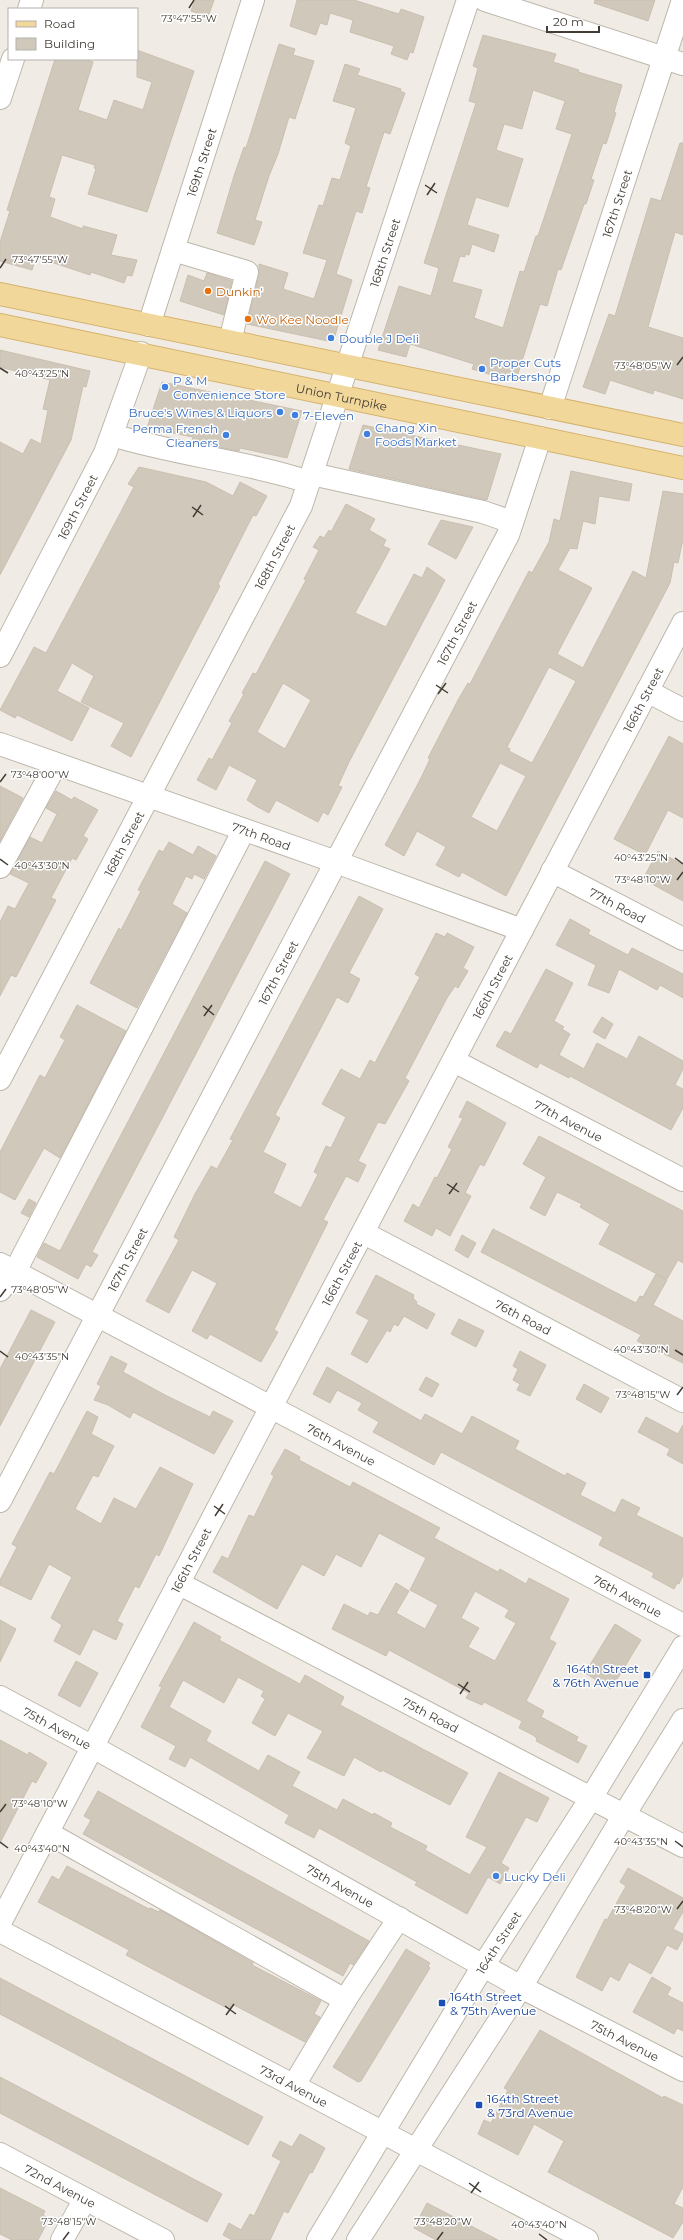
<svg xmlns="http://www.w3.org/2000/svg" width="683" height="2240" viewBox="0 0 683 2240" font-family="Montserrat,sans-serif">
<rect width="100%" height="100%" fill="#f0ece5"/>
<path fill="#d0c8bb" stroke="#cabfb0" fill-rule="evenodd" d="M195,0h19l-6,17 -17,-6z
M297,0h57l45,14 2,-5 23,8 -11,36 -3,-1 -3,8 -16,-6 3,-8 -44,-14 3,-12 -23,-7 -3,12 -7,-2 -4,12 -26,-9z
M595,0h60l-7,21 -54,-18z
M483,35l73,19 -3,8 26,8 -1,2 44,13 -8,27 2,1 -10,31 -3,-1 -12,36 3,1 -8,24h-2l-23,66 -3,-1 -11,37 -7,-2 -24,76 -24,-8v3l-20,-6 2,-5 -64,-20 -4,13 -28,-7 21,-64 32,10 8,-28 -15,-5 52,-160 -7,-2 9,-33 -5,-2zM533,90l32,11 -9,28 16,5 -34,102h-2l-12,36 -4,-1 -17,57 -29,-10 8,-28 -30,-8 8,-26 5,1v-3l4,1 3,-11 22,8 5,-17 -32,-10 9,-28 32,10 15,-48 -27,-9 8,-26 18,5z
M279,44l16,5 -2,6 21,6 -19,58 -6,-2 -11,37 -9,22 -14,44 7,2 -8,23 -37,-12 17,-57 10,-29 2,1z
M137,50l57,21 -47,141 -59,-18 8,-25 -2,-1 1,-3 -33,-10 -13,42 6,2 -5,18 33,12v-3l34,9 -6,20 26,5 -5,16 -5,-1 -3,8 -33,-11 -1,3 -54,-18 -4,13 -32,-9v-19l10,-31 -3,-1 48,-151h29l9,3 -15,48 29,10 7,-20 29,10 9,-28 -15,-5z
M345,64l15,5 -3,6 44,14 -1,2 5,2 -15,41 -6,-2 -18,55 4,1 -8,25 -6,-2 -20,63 16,6 -19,62 -86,-18 12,-49v-11l29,9 -5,16 31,10 13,-39 -24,-7 16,-48 4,1 9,-28 8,2 11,-34 -6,-3 11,-35 -23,-7z
M680,143h3v92l-8,-3 -27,95 35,11v61l-29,-9 -1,4 -43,-14 -5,14 -22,-7 26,-73 6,2 36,-118 10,3z
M207,273l25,8 -8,34 -44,-14 8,-26 16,6z
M0,350l90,21 -4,16 -3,-1 -12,54 -71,135v-133l23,12 8,-15 10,5 7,-34 -5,-1 7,-29 -50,-13z
M162,382l140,29 -15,47 -47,-10 -1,3 -47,-9 1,-5 -46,-9z
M363,425l138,29 -14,46 -138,-31z
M139,467l67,15 27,14 7,-14 27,14 -11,20 -3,-1 -35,69 2,2 -89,171 -20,-11 13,-23 -43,-21 13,-26 -22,-13 -15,28 32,17 -17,33 -55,-26 -2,3 -15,-8 34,-63 12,6 88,-166 -6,-3z
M571,471l61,13 -3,17 -30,-5 -4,28 -12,-3 -6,28 -7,-1 -12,22 34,18 -35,66 26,14 50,-97 13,7 17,-87 20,3v45l-5,24 -4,-1 -4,21 -164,313 -44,-24 -3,5 -23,-12 10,-18 -29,-16 -13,25 -19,-11 35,-65 10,-21 -2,-1 30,-58 10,-17 2,1 59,-113 3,2 17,-31 5,-23 6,2zM549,667l27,14 -44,82 -23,-12 1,-2 -3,-2zM500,763l26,13 -29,55 -26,-14z
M346,504l29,15 -6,11 17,10 -3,6 7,3 -35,64 31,14 28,-53 8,4 5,-11 18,13 -96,182 -11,24 4,1 -14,28 -5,-3 -5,10 -42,-22 -7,13 -13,-7 -9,-6 10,-20 -28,-15 -13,25 -19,-10 12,-22 3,2 20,-37 -3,-2 15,-27 -2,-1 11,-20 3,1 50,-94 -2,-1 15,-29 -6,-3 7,-11 4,2 5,-8 2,2zM283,683l28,17 -26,49 -28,-17z
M441,520l32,7 -17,32 -28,-15z
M669,736l14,8v74l-15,-8 -23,45 -31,-16z
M0,786l23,12 -23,43z
M56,791l16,9 2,-3 24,13 -15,26 5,3 -12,21 -4,-2 -21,40 5,2 -40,77 -5,-2 -11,21v-74l8,-16 7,3 14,-26 -19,-9 20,-37 12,6 15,-29 -11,-6z
M169,842l24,13 5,-9 18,10 -12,23 -10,-5 -2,5 -6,-3 -14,28 15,9 -50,95 -47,-25 29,-55 2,2 20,-39 -3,-1 21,-40 4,2z
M658,851l25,14v36l-40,-22z
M265,861l25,13 -198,378 6,3 -7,12 -5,-3 -8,15 -41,-22 7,-14 16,8z
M359,896l24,13 -34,64 11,6 -12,24 -11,-6 -62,118 5,3 -17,34 23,12 -13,29 28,15 17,-34 -4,-2 12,-26 5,2 15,-31 -24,-13 19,-35 19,10 10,-19 5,3 45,-86 -5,-3 21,-41 9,4 2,-4 27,14 -11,21 5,3 -10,17 -3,-2 -8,12 -42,80 4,3 -9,16 -15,27 -7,-2 -20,39 8,4 -8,17 -12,-6 -23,44 5,2 -54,108 4,2 -17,30 -51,-28 -3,5 -15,-8 25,-48 -25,-13 -23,43 -23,-12 33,-61 -5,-3 21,-43 16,-28 6,3 16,-29 -3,-1z
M570,919l20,11 -2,4 40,21 4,-7 51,26v24l-23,-13 -3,5 -38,-21 -10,24 -21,-8 8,-20 -40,-20z
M546,969l27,14 -19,38 10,6 -2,2 8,5 -11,21 25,14 13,-26 30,16 12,-23 44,25v8l-8,16 8,4v19l-12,22 -101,-54 -1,2 -29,-15 -3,5 -41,-22 9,-15 6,3z
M77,1005l49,26 -66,127 -16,-10 -29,52 -15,-8v-40l40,-77 5,3 20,-38 -5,-3z
M602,1017l11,7 -8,15 -12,-7z
M467,1101l39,22 -22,43 -4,-2 -15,29 6,3 -21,40 -14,-8 -4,8 -28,-15 9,-17 6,4 16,-31 2,1 15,-29 -4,-2 15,-29 -4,-1z
M539,1136l144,75v52l-5,-3 -11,19 -68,-35 11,-20 -30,-17 2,-3 -25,-12 -12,24 -15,-8 16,-31 -23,-13z
M29,1199l7,4 -7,14 -8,-4z
M493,1229l143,74 4,-7 3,1 13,-23 11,6 -14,25 30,16v42l-46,-22 4,-6 -160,-83z
M462,1235l14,8 -8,15 -13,-8z
M376,1275l38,20 -1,3 4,4 -1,2 19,10 -8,15 -23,-13 -6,10 -4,-2 -4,8 -3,-2 -20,33 -16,-9 18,-34 -13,-7z
M31,1310l24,12 -55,104v-57z
M459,1319l25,12 -8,16 -25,-13z
M520,1351l26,14 -16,31 -13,-6 3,-6 -7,-4 5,-11 -5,-3z
M111,1356l16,8 -4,8 42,23 45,22 3,-6 20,10 -19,33 -81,-42 -3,6 -22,-13 -14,-5 7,-14 -4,-2z
M327,1367l94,54 4,-7 37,20 10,-18 47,25 -4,8 50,27 2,-3 19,10 -6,12 35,18 7,-14 18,9 -4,7 47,23v37l-4,9 -2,-1 -3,6 -22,-12 2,-4 -55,-28 4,-8 -162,-85 -7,13 -61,-33 6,-10 -21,-12 4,-7 -25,-13 -7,13 -17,-9z
M426,1377l13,7 -7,13 -13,-7z
M584,1384l25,14 -8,15 -25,-14z
M87,1411l11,6 -7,17 23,12 -16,31 -5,-2 -18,34 26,15 13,-26 22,11 24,-42 33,17 -34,72 -3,-2 -17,34 -4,-2 -18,35 6,3 -7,16 -23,-11 -13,26 -26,-14 8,-16 -11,-7 21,-41 -23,-13 -18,36 -31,-15v-5l17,-33 -5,-3 38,-72 4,2z
M646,1417l32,17 5,-9v39l-16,-9 3,-6 -32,-17z
M285,1449l15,8 -1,3 51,27 3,-5 87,46 -6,10 64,34 2,-3 26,15 3,-6 40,21 -20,40 7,4 -30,58 18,10 -3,6 37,20 -2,4 11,5 -9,17 -42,-22 1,-2 -4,-4 -14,-7 3,-7 -38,-19 -2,3 -16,-7 3,-5 -80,-43 -3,6 -54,-27 12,-25 24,12 2,-4 8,3 18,-32 13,8 -13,22 29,16 13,-24 -28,-15 16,-32 -47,-25 -18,34 -25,-13 -12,22 -22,-12 -25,45 -64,-37 9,-16 6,3 21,-44 5,2 20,-41 -3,-2zM475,1591l34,19 -4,7 11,6 -21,38 -27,-14 11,-19 -18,-10z
M0,1620l16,9 -16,33z
M194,1622l27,15 -2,3 81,44 5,-9 16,9 23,13 -4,8 128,68 -18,32 -68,-35 -1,2 -27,-15 -10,19 -37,-18 16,-27 -35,-18 -13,23 -23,-13 13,-24 -4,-3 3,-5 -26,-14 -14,26 -41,-23 -14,27 42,24 -5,10 53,30 9,-16 32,17 -8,14 45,24 6,-11 30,16 1,-2 18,10 -2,4 37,19 -2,4 45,25 17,-28 -21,-10 33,-65 50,26 -12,24 -11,-5 -25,46 8,5 -9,16 -12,-7 -21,37 -52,-29 2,-3 -98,-54 -5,10 -29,-15 4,-8 -99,-58 -5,10 -16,-8 7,-13 -35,-19 21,-40 -3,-1z
M615,1624l26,16 -30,49 -26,-16z
M76,1661l22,12 -18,34 -22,-12z
M0,1740l28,15 1,-3 18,11 -11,20 -4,-2 -1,2 -31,60z
M98,1791l129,72 142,78 -16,24 -3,-2 -7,13 -171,-93 -89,-49 8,-14 -7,-4z
M67,1866l82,43 1,-1 9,4 1,-2 93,53 -1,2 69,36 -7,13 6,3 -15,25 -73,-38 -3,5 -52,-27 -51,-27 3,-5 -91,-48 14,-26 7,4z
M628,1868l55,30v14l-10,17 10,5v5l-6,11 -10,-5 -16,29 -22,-12 -10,19 -9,-5 -8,15 -26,-14 29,-58 2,1 19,-34 -6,-4z
M406,1949l24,14 -2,3 2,2 -69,113 -3,1 -25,-15z
M652,1977l19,11 -4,7 16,8v28l-6,-3 -3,6 -41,-22z
M0,1978l263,139 -15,28 -248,-131z
M540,2030l123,68 1,-2 19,9v82l-9,17 9,4v14l-10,16 -125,-66 16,-31 -30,-17 -16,31 -40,-21 6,-14 7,3 17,-33 -4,-2z
M0,2077l222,117 -15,28 -207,-109z
M300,2134l25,14 -13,25 -2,-1 -22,41 -4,-2 -14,29h-38l-9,-5 6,-12 12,7 9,-16 4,2 27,-55 -9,-5 8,-15 12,6z
M0,2188l45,23 -2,4 6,4 -11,21h-26l-12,-6z
M427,2203l71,37h-62l-22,-12z"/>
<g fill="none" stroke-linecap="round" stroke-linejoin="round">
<defs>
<g id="minor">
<path d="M485,0l198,64"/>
<path d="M29,9l3,-9"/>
<path d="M0,98l13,-39"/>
<path d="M173,250l74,22 -17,69"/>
<path id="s1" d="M149,325l104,-325"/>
<path id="s2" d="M550,408l133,-408"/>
<path d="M112,435c65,20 133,26 197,47"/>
<path d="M312,474l171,38 29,10"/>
<path id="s3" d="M0,656l105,-203 36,-100"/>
<path d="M647,691l36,19"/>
<path id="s4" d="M0,744l336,118 186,68"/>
<path d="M0,867l56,-103"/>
<path id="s5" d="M552,871l131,68"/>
<path id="s6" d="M454,1061l229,119"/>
<path id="s7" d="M0,1079l301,-573 167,-506"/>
<path id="s8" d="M364,1233l319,168"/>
<path id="s9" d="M0,1264l683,361"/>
<path d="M0,1290l15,-18 7,-14 222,-428"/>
<path id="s10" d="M0,1501l508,-966 32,-97"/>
<path id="s11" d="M178,1583l505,263"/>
<path id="s12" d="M0,1697l93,50 428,240 162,83"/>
<path d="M48,1833l297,167 -51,85"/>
<path id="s13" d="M0,1923l683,-1300"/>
<path id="s14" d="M0,1931l587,309"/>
<path d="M345,2000l54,-82"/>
<path id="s15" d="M0,2154l163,86"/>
<path d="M62,2240l23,-41"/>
<path id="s16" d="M318,2240l165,-274 108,-168 92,-151"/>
<path d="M358,2240l163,-253 103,-172 59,-95"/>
</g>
<g id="major">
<path d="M0,294l683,141"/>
<path id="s17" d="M0,325l683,143"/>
</g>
</defs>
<use href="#minor" stroke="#bdb7ab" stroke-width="24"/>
<use href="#major" stroke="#d5b36e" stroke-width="24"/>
<use href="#minor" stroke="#fff" stroke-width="22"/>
<use href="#major" stroke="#f2d79b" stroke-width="22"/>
</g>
<path fill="none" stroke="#423c35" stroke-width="1.5" d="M189,8l5,-8M425,185l12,8M427,195l8,-12M0,268l6,-9M677,365l6,-8M0,368l8,5M192,507l11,8M193,517l8,-12M436,685l12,8M438,694l8,-11M0,782l6,-8M675,858l8,6M0,859l8,6M677,880l6,-8M203,1006l11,9M204,1016l8,-11M447,1184l12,8M449,1194l8,-11M0,1297l6,-8M675,1350l8,5M0,1351l8,6M677,1395l6,-8M214,1506l11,8M215,1516l8,-12M458,1684l12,8M460,1694l8,-12M0,1812l6,-8M675,1841l8,6M0,1842l8,6M677,1909l6,-8M225,2006l11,8M226,2015l8,-11M469,2183l12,9M471,2193l8,-11M539,2234l8,6M63,2240l6,-8M437,2240l6,-8"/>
<g fill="#e8710a" stroke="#fff" stroke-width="1.5">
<circle cx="208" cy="291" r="4"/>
<circle cx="248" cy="319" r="4"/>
</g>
<g fill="#3f7fe0" stroke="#fff" stroke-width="1.5">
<circle cx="331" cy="338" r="4"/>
<circle cx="482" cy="369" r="4"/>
<circle cx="165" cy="387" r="4"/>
<circle cx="280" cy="412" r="4"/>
<circle cx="295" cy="415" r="4"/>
<circle cx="367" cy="434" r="4"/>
<circle cx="226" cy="435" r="4"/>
<circle cx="496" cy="1876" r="4"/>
</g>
<g fill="#1a4fb4" stroke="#fff" stroke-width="1.5">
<rect x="643" y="1671" width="8" height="8" rx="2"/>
<rect x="438" y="1999" width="8" height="8" rx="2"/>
<rect x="475" y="2101" width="8" height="8" rx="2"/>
</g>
<g text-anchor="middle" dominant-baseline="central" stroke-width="3" stroke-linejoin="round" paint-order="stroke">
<g font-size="12" fill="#423c35" stroke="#fff">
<text stroke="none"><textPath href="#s1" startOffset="171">169th Street</textPath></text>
<text stroke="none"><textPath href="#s2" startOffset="215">167th Street</textPath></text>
<text stroke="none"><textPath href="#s7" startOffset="914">168th Street</textPath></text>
<text stroke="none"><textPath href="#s17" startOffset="349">Union Turnpike</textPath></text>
<text stroke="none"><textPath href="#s3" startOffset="168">169th Street</textPath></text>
<text stroke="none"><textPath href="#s7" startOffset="590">168th Street</textPath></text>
<text stroke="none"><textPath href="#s10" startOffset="981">167th Street</textPath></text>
<text stroke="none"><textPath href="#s13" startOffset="1382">166th Street</textPath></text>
<text stroke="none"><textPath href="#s4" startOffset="277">77th Road</textPath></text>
<text stroke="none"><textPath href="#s7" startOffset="266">168th Street</textPath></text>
<text stroke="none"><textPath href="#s5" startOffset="74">77th Road</textPath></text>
<text stroke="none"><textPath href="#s10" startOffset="597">167th Street</textPath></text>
<text stroke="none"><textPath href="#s13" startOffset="1058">166th Street</textPath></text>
<text stroke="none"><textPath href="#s6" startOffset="129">77th Avenue</textPath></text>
<text stroke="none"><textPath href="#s10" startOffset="273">167th Street</textPath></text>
<text stroke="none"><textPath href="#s13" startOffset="734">166th Street</textPath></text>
<text stroke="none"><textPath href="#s8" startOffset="180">76th Road</textPath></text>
<text stroke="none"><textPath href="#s9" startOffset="386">76th Avenue</textPath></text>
<text stroke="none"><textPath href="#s13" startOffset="410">166th Street</textPath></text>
<text stroke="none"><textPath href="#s9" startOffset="710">76th Avenue</textPath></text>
<text stroke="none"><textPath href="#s11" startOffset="285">75th Road</textPath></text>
<text stroke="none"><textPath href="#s12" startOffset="65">75th Avenue</textPath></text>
<text stroke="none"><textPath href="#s12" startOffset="389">75th Avenue</textPath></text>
<text stroke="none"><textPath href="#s16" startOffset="348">164th Street</textPath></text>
<text stroke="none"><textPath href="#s12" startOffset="713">75th Avenue</textPath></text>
<text stroke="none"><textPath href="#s14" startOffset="332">73rd Avenue</textPath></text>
<text stroke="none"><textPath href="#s15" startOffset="68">72nd Avenue</textPath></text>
</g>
<g font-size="12" fill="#c56008" stroke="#fff" text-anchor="start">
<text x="216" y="291">Dunkin'</text>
<text x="256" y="319">Wo Kee Noodle</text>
</g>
<g font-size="12" fill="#366cbe" stroke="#fff" text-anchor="start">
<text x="339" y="338">Double J Deli</text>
<text x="490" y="362">Proper Cuts<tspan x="490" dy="14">Barbershop</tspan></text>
<text x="173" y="380">P &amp; M<tspan x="173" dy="14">Convenience Store</tspan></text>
<text x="272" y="412" text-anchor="end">Bruce's Wines &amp; Liquors</text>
<text x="303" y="415">7-Eleven</text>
<text x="375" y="427">Chang Xin<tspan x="375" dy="14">Foods Market</tspan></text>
<text x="218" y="428" text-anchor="end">Perma French<tspan x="218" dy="14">Cleaners</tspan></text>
<text x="504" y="1876">Lucky Deli</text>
</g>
<g font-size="12" fill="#164399" stroke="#fff" text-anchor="start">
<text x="639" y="1668" text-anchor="end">164th Street<tspan x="639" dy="14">&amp; 76th Avenue</tspan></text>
<text x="450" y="1996">164th Street<tspan x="450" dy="14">&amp; 75th Avenue</tspan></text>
<text x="487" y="2098">164th Street<tspan x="487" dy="14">&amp; 73rd Avenue</tspan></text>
</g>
</g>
<g font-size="10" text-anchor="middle" fill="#423c35" stroke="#fff" stroke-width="3" stroke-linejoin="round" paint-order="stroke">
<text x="189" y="22">73°47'55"W</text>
<text x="40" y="263">73°47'55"W</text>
<text x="643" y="369">73°48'05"W</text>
<text x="42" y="377">40°43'25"N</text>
<text x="40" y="778">73°48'00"W</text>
<text x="641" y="861">40°43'25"N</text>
<text x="42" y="869">40°43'30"N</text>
<text x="643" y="883">73°48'10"W</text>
<text x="40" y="1293">73°48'05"W</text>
<text x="641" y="1353">40°43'30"N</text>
<text x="42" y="1360">40°43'35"N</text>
<text x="643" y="1398">73°48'15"W</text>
<text x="40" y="1807">73°48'10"W</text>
<text x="641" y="1845">40°43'35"N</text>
<text x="42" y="1852">40°43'40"N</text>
<text x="643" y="1913">73°48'20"W</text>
<text x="69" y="2225">73°48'15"W</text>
<text x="443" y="2225">73°48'20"W</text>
<text x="539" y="2228">40°43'40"N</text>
</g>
<rect x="8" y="8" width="130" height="52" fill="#ffffff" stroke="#b3b1ae"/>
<rect x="16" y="21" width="20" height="6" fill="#f2d79b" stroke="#b3b1ae"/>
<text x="44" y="28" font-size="12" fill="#423c35">Road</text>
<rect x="16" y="38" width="20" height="12" fill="#d0c8bb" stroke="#b3b1ae"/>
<text x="44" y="48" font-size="12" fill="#423c35">Building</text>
<path d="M547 26v6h52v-6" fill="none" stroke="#423c35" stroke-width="2"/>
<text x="553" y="26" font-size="12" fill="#423c35" stroke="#ffffff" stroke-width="3" paint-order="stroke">20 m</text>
</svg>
